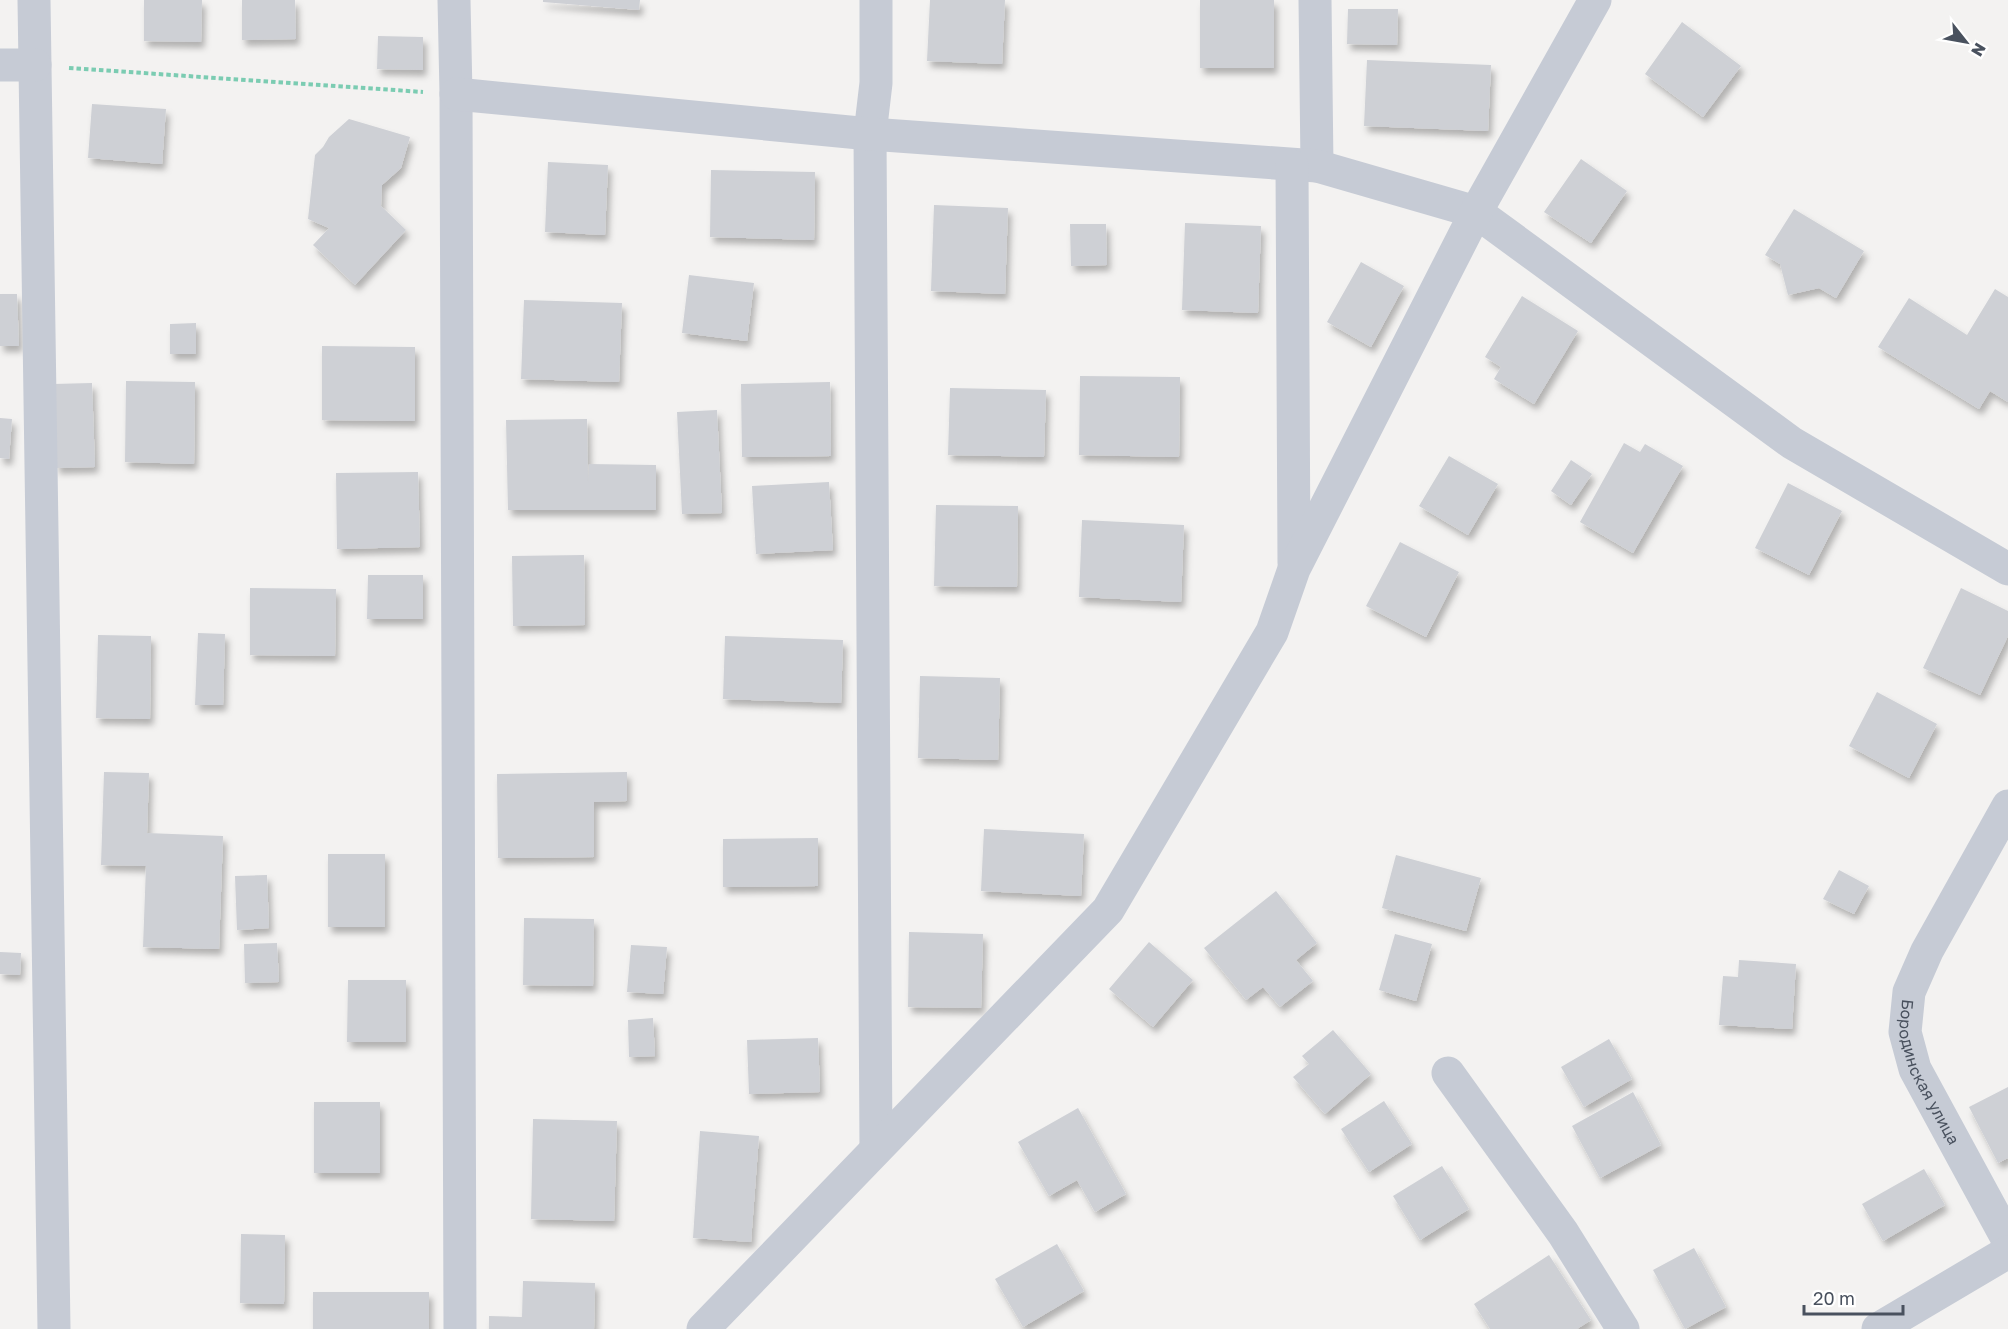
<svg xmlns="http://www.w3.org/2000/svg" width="2008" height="1329" viewBox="0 0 2008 1329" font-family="'Golos Text',sans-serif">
<defs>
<filter id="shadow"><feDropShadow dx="3.5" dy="6" stdDeviation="3" flood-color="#0004"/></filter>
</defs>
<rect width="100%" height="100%" fill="#f3f2f1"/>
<path fill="#ced0d5" filter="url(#shadow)" d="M144,0h58l-1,42 -57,-1z
M242,0h53l1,39 -54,1z
M543,0h97l-1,10 -96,-8z
M930,0h75l-3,64 -75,-3z
M1200,0h74v68h-74z
M1348,9h50l-1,36 -50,-1z
M1682,22l59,44 -38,51 -58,-43z
M378,36l45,1v33l-46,-1z
M1367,60l124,5 -3,66 -124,-5z
M92,104l74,5 -4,55 -74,-6z
M349,119l61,18 -9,31 -19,17 -1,21 25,24 -51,55 -42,-40 16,-17 -21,-9 7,-64 8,-8 6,-10z
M1581,159l46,32 -36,52 -47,-31z
M548,162l60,3 -3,70 -60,-3z
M711,170l104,2 -1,68 -104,-3z
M934,205l74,3 -3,86 -74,-3z
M1794,209l70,42 -28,47 -17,-10 -31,7 -8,-31 -15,-9z
M1185,223l76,3 -3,87 -76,-3z
M1070,224h36l1,41 -36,1z
M1361,262l43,24 -33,61 -44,-25z
M689,275l65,8 -7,58 -65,-8z
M1995,289l13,8v105l-18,-11 -11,18 -101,-62 31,-49 58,37z
M0,294h17l2,52h-19z
M1522,296l56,35 -44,73 -40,-25 7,-12 -16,-10z
M524,300l98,3 -3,79 -98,-3z
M196,323v31h-26v-30z
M322,346l93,1v74l-93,-1z
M1080,376l100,1 -1,80 -100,-2z
M126,381l69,1 -1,82 -69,-2z
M830,382l1,74 -89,1 -1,-73z
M92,383l3,84 -39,1 -3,-84z
M950,388l96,2 -2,67 -96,-2z
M717,410l5,103 -40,1 -5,-102z
M0,418l12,1 -3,40 -9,-1z
M587,419l1,64 1,-19 67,1v45h-148l-2,-90z
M1624,443l16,9 5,-8 38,22 -50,87 -53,-31z
M1449,456l49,28 -30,51 -49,-29z
M1571,460l21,14 -21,31 -20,-14z
M418,472l2,75 -83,2 -1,-76z
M829,482l4,68 -77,4 -4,-68z
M1788,483l54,28 -33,64 -54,-27z
M936,505l82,1 -1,81 -83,-1z
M1082,520l102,5 -3,77 -102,-5z
M1400,542l59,30 -33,65 -60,-31z
M584,555l1,70 -72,1 -1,-70z
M368,575h55v44h-56z
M250,588l86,1 -1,67 -85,-1z
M1961,588l47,23v25l-28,59 -57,-27z
M198,633l27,1 -2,71h-28z
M98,635l53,1 -1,83 -54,-1z
M725,636l118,4 -2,63 -118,-4z
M920,676l80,2 -2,82 -80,-2z
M1877,692l60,32 -28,54 -60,-32z
M104,772l45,1 -2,60 76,3 -4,113 -76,-2 3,-81 -45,-1z
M627,772v29l-33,1v55l-96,1 -1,-84z
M984,829l100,5 -3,62 -100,-5z
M818,838v48l-95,1v-48z
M328,854h57v73h-57z
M1396,855l85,23 -15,53 -84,-23z
M1839,870l30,16 -15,28 -31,-15z
M267,875l2,53 -32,2 -2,-54z
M1276,891l41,52 -21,17 17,21 -33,26 -17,-20 -17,13 -42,-52z
M524,918l70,1 -1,67 -70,-1z
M909,932l74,2 -2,74 -73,-1z
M1395,934l37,10 -16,57 -37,-11z
M1149,942l44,38 -40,47 -44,-38z
M277,943l2,39 -34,1 -1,-39z
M631,945l36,2 -4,47 -36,-2z
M0,952l21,1 -1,22 -20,-1z
M1739,960l57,4 -4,65 -73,-4 4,-49 15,1z
M348,980h58v62h-59z
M653,1018l2,38 -26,1 -1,-37z
M1333,1030l38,44 -46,40 -32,-37 16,-13 -7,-8z
M818,1038l2,54 -71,2 -2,-54z
M1609,1039l23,40 -48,28 -23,-40z
M2008,1087v71l-10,5 -29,-56z
M1633,1092l28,53 -61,33 -28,-52z
M1384,1101l28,43 -43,28 -28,-43z
M314,1102h66v71h-66z
M1078,1108l48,86 -31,18 -18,-32 -28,16 -31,-54z
M533,1119l84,2 -3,100 -83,-2z
M700,1131l59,5 -8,106 -58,-4z
M1442,1166l27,43 -49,31 -27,-44z
M1924,1169l21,36 -62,36 -21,-37z
M241,1234l44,1 -1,69 -44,-1z
M1057,1244l27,47 -61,36 -28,-48z
M1694,1248l32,59 -41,22 -32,-59z
M1549,1255l42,65 -14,9h-87l-16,-25z
M523,1281l72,2 -1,46h-105v-13l33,1z
M313,1292h116v37h-116z"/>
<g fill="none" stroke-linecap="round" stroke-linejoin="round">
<path stroke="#7bccb2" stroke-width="4" stroke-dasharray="4.5 3" stroke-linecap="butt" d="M69,68l354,24"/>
<g stroke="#c6cbd5" stroke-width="33">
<path d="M34,0l20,1329"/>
<path d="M454,0l2,94 4,1235"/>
<path d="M876,0v83l-6,51 6,1015"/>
<path d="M1315,0l2,166"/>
<path d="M0,65h35"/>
<path d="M456,94l414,40 447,32 159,46 316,231 216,126"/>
<path d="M1292,166l2,397"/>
<path id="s1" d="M2008,806l-81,145 -18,41 -4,40 10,37 93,171"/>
<path d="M1448,1073l115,160 60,96"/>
<path d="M703,1329l405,-419 164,-278 22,-63 182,-357 119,-212"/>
<path d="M1878,1329l130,-77"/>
</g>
</g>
<g text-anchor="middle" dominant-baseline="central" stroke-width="4.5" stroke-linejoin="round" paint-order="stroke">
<g font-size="16" fill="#49515e" stroke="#fff">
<text stroke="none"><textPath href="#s1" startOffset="296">Бородинская улица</textPath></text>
</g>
</g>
<g transform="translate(1966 42) rotate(121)" stroke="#ffffff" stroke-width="4.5" paint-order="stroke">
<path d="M0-4.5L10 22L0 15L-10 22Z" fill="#49515e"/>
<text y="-9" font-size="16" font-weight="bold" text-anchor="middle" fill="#49515e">N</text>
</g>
<path d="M1804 1305v9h99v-9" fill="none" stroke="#49515e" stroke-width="3"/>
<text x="1813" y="1305" font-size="18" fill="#49515e" stroke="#ffffff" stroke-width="4.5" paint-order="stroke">20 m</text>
</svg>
